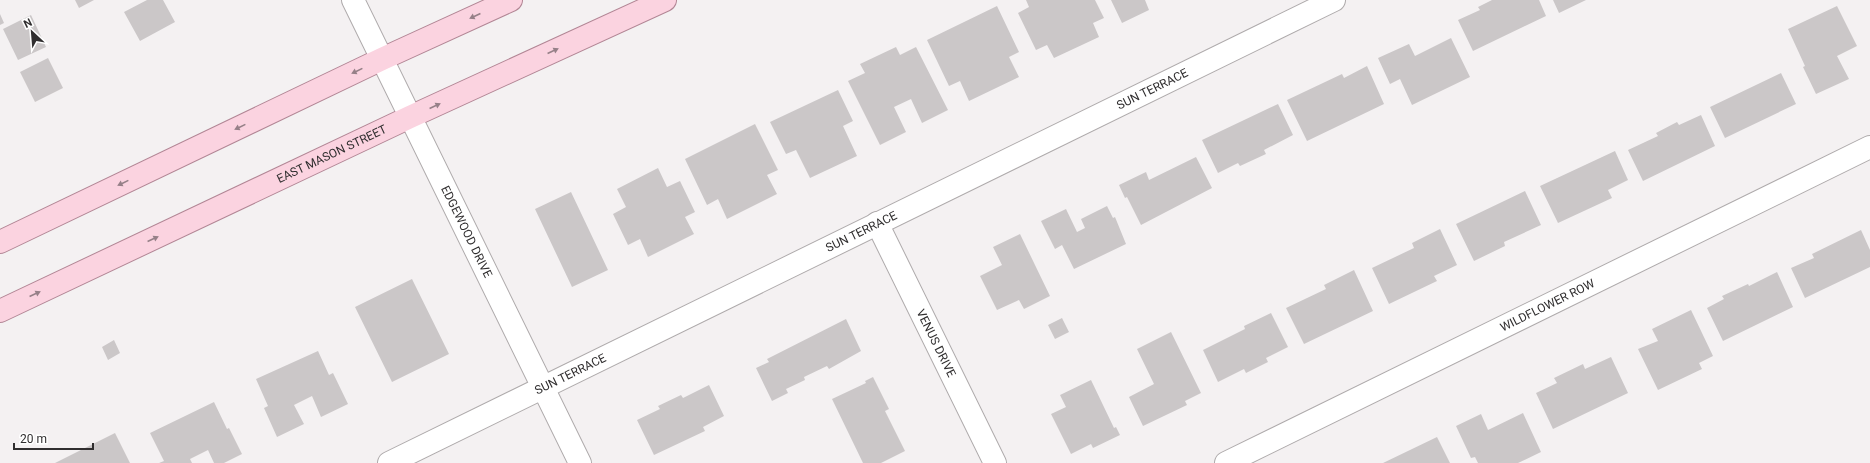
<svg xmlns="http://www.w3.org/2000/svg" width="1870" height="463" viewBox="0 0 1870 463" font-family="Roboto,sans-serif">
<rect width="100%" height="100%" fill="#f4f1f2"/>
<path fill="#cbc7c8" d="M75,0h19l-15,8z
M147,0h16l12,22 -35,19 -16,-29z
M1026,0h69l9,18 -11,5 6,14 -45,21 -7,-13 -11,5 -18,-37 11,-6z
M1111,0h34l4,10 -27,13z
M1492,0h47l7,16 -73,35 -15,-31 22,-10 -2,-3z
M1553,0h33l-27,13z
M997,6l22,46 -10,5 10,20 -50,24 -9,-20 -11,5 -22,-46z
M1837,6l20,40 -20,10 12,23 -33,15 -13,-27 2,-1 -17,-37z
M0,14l4,9 -4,2z
M31,15l15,32 -28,13 -15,-31z
M1451,38l19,39 -58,28 -12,-26 -10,5 -12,-26 31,-14 6,12z
M896,47l4,8 16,-8 32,63 -26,13 -11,-24 -17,8 12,25 -26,13 -32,-64 17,-8 -5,-9z
M48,58l15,30 -28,14 -15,-30z
M1367,66l17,38 -77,37 -20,-41 55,-26 2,4z
M1781,73l15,31 -71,34 -15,-31z
M838,90l15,31 -10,5 14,30 -47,22 -14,-28 -10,4 -16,-32z
M1278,104l15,31 -29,15 2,4 -26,12 -2,-3 -20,10 -16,-33z
M1701,115l14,31 -72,35 -15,-31 30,-14 -2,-3 21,-11 2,3z
M755,124l23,46 -11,5 10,19 -50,25 -9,-20 -11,6 -22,-46z
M1615,151l13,29 -20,10 4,8 -54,25 -18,-37z
M1196,157l16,31 -71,37 -14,-28 -2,1 -6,-13 27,-13 3,8z
M658,168l9,19 13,-6 15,31 -10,5 9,17 -46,23 -8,-18 -12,6 -15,-31 13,-7 -9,-18z
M1525,191l16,34 -37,17 1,4 -31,15 -18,-37z
M571,192l37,78 -36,17 -37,-78z
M1107,206l6,12 2,-1 11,27 -52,25 -12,-24 -7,4 -14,-28 25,-12 11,23 8,-4 -4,-9z
M1440,229l17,36 -23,11 3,5 -48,23 -17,-36 42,-20 -2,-5z
M1861,230l9,20v17l-65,31 -14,-30 23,-10 -2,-4z
M1020,234l30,62 -26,13 -5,-9 -22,10 -17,-34 22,-11 -9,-18z
M1354,270l19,41 -69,33 -18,-36 40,-19 -2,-4z
M1777,272l16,35 -70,34 -16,-33 17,-9 -2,-3 26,-12 1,2z
M412,279l37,75 -57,28 -37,-75z
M1691,310l22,46 -14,7 3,6 -44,21 -20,-41 20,-8 -6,-12z
M1271,313l17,34 -22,11 2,4 -22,11 -2,-4 -26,13 -15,-32 42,-21 -1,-3z
M1062,318l7,14 -14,7 -7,-14z
M846,319l15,32 -32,18 -2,-3 -23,11 1,3 -19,9 2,4 -16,8 -16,-33 13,-6 -2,-3z
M1171,332l30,61 -16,8 2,4 -44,21 -14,-29 25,-13 -17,-35z
M114,340l6,13 -12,7 -6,-13z
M318,351l11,24 4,-2 15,31 -27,13 -9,-21 -18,9 10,19 -27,13 -13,-29 4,-2 -12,-27z
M1611,357l17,36 -75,36 -17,-36 21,-10 -3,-5 29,-14 2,5z
M873,377l16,32 -4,2 20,40 -24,12h-18l-31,-64 34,-16 -1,-2z
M1091,380l23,48 2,-1 4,8 -27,13 -2,-4 -20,10 -20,-40 15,-7 -6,-12z
M709,385l15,31 -21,11 2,4 -51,24 -17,-35 23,-11 -2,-3 23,-11 2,3z
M214,402l13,27 2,-1 13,26 -18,9h-10l-6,-13 -18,9 2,4h-33l5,-2 -14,-28z
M1523,413l18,39 -23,11h-40l-3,-6 -4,1 -15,-32 25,-12 7,16z
M115,433l15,30h-75z
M1437,437l13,26h-67z"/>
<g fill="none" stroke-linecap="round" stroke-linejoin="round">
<defs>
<g id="minor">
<path id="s1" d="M353,0l227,463"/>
<path id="s2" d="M877,223l118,240"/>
<path id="s3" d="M389,463l945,-463"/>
<path id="s4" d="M1226,463l644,-316"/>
</g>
<g id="major">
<path d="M0,242l382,-183 129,-59"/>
<path id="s5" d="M0,311l410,-194 255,-117"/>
</g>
</defs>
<use href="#minor" stroke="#afabac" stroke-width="24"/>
<use href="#major" stroke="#b28695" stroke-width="24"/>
<use href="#minor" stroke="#fff" stroke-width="22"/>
<use href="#major" stroke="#fbd3e0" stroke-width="22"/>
</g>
<defs><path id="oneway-solid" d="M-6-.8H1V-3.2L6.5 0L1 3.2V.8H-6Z"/></defs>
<g fill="#968088">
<use href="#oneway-solid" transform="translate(475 16) rotate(155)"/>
<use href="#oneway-solid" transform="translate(553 51) rotate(-25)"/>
<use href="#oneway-solid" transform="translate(357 71) rotate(154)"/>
<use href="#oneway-solid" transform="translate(435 106) rotate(-25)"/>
<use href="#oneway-solid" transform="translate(240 127) rotate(154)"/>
<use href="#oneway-solid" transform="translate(123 183) rotate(154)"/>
<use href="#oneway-solid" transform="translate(153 239) rotate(-25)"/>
<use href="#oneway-solid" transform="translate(35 294) rotate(-25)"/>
</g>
<g text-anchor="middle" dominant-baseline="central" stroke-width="3" stroke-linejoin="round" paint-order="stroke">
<g font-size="12" fill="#302e2f" stroke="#fff">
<text stroke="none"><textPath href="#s3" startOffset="850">SUN TERRACE</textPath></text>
<text stroke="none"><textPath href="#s5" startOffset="367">EAST MASON STREET</textPath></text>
<text stroke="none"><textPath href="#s1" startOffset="258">EDGEWOOD DRIVE</textPath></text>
<text stroke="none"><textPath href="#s3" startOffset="526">SUN TERRACE</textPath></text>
<text stroke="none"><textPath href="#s4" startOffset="358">WILDFLOWER ROW</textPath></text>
<text stroke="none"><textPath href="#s2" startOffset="134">VENUS DRIVE</textPath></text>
<text stroke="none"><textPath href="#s3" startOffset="202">SUN TERRACE</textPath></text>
</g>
</g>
<g transform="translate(32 32) rotate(334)" stroke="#ffffff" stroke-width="3" paint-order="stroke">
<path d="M0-3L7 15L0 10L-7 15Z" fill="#302e2f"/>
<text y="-6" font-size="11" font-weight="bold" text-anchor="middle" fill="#302e2f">N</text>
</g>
<path d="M14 443v6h79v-6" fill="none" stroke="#302e2f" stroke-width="2"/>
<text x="20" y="443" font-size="12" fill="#302e2f" stroke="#ffffff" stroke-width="3" paint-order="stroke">20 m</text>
</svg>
